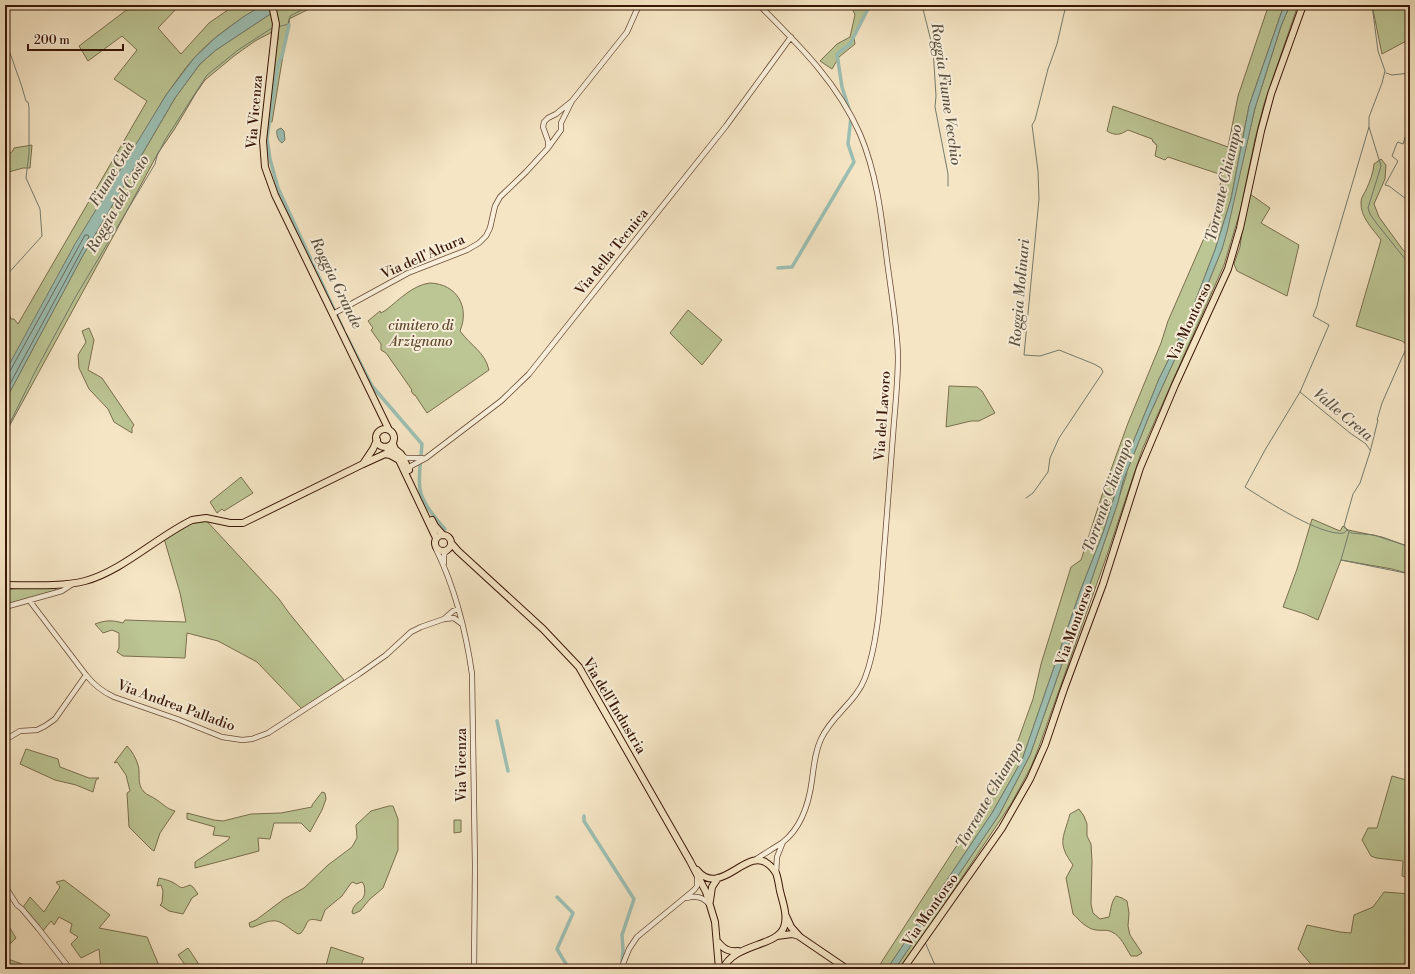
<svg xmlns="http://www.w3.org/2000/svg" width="1415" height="974" viewBox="0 0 1415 974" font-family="'Libre Bodoni',serif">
<rect width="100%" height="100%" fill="#f5e5c4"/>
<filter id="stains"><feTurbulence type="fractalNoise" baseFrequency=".005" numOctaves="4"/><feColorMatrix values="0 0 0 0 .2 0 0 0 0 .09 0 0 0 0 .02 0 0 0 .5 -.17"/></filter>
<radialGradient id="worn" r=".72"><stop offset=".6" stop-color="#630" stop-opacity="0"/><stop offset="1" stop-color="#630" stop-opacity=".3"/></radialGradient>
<path fill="#bcc594" stroke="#7a6e4e" d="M133,5h47l-22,23 23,26 28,-31 26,-18h28c-25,15 -49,31 -69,53 -10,11 -19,25 -28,37l-161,277v-70l6,17h3l4,5 129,-223 -33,-22 23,-29 -15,-14 -34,25 -9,-15z
M284,5h33l-28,14 -17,103 -4,-1 8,-80 2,-1v-11l-23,12 -21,15 -29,24 -9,13 -22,37 -16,23 -43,80 -110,201v-33l77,-144 93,-159 25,-34 16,-14z
M851,5h19l-16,33 1,6 -16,13 -7,12 -12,-8 17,-17 13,-7 5,-22z
M1263,5h21l-35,101 -18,93 -16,51 -27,70 -29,59 -34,83 -22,71 -22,56 -59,171 -30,53 -105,156h-10l126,-195 13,-28 17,-47 8,-35 30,-97 10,-7 24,-74 23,-63 33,-80 7,-22 47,-108 7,-38 -54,-18 -3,3 -10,-4 2,-11 -2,-1v-1l-2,-1 -1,-3 -24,-9c-8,5 -13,6 -21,1l6,-25 115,41 10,-51 30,-89z
M1290,5h8l-34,99 -9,35 -15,73 -16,53 -82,185 -35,105 -67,189 -9,23 -20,37 -94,141 -18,24h-4l104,-154 31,-60 59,-168 29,-85 5,-21 26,-65 49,-108 24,-59 33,-141 26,-82z
M1372,5h38v34l-28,15z
M32,145l-2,23h-7l-18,5v-16l7,-5 2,-4z
M1381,159l5,6 -1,14 -11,25 5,13 24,33 7,6v91l-8,-6 -46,-15 25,-86c-8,-11 -21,-23 -20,-38 0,-4 3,-8 5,-12 4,-9 7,-16 8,-26z
M1250,194l20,14 -9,15 38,22 -12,51 -50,-25 -3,-7 6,-17 3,-23z
M430,283c27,1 40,24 30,48 11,15 25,21 29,39l-62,43 -12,-18h-1l-3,-4 1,-1 -26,-37 -5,-3v-6l-10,-14 2,-2 -5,-7 12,-10 1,2 5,-3c14,-11 27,-25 44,-27z
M688,310l34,30 -20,25 -32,-32z
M89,328l5,12 -6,30 14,8 32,47 -2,3v5l-18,-11 -6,-13 -19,-20 -10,-21 -1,-13 8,-13 -4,-11z
M949,386l28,1 5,4 13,22 -16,8h-8l-25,6z
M241,477l12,16 -29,18 -2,-2 -5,4 -7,-11z
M197,516h5l77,83 10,14 55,67 -42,29 -45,-47 -39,-21 -31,-8 -2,25 -62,-2 -6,-4 2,-4v-15l-7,-3 -9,3 -8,-9c11,-4 17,-4 28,-1l2,-3 61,2 -6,-29 -17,-58z
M1312,519l28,12 3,-5 5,4 34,7 28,10v27l-18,-5 -51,-9 -23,60 -13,-6 -22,-7 14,-38z
M59,583l-5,9 -49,14v-16z
M127,746c5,5 9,12 11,19 3,9 -2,18 6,27 3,3 9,5 13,8 6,4 10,9 18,11l-15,22 -6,18 -3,-2 -22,-22 -2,-34 3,-2 -4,-16 -9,-13 -3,1z
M26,749l32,10 2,8 29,11h10l-3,2 -3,12 -17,-7 -21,-5 -35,-16z
M1392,776l18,5v31l-4,15h4v51l-8,-2 1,-15 -27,-3 -5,-2 -9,-16 6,-12h9z
M322,792l3,1 1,6 -4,11 -12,22 -9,-9h-27l-4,16 -12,-1 1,13 -64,17v-6l33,-22 2,-3 -17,-2 2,-8 -28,-8v-6l27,7 9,1 28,-7 30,-1 31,-6v-2z
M389,806h4l5,13v31l-15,38 -14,12 -9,11 -7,3 -1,-2c3,-14 16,-8 12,-27l-2,-3 -6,2 -3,-2 -2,1 -9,13 -17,14 -4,11c-17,-5 -12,3 -20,12l-3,1c-8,-4 -17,-15 -26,-13 -6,0 -13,4 -19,6h-3l-1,-4 7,-3 28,-21 20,-11 24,-23 24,-18 5,-9 -1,-13 15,-14z
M1079,809l5,7 3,8v12l4,8 1,17 -1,43 2,9 7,6 9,-2c2,-7 2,-15 7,-21l6,2 5,3 2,12 -1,13 2,9 12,18 -5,3h-6c-6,-9 -9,-19 -19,-24 -6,-3 -10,-1 -16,-2 -9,-1 -17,-10 -23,-16l-7,-36 7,-13c-16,-22 -10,-26 -3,-51z
M454,820h7v12l-7,1z
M159,878c4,1 9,2 13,4 10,5 6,8 18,3l3,2 5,7 -6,4 -9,16 -14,-3 -9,-6 2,-2 1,-12 -2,-6 -4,1z
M64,880l46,35 -11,13 48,9 13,31 -59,1 -2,-20 -18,9 -10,-14 7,-7 -8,-5 2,-8 -13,-7 -5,8 -3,-4 -9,11 -20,-23 8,-12 14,15 16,-25 -4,-5z
M1384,892l26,2v65l-3,-1 -2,11h-90l-17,-20 9,-24 33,7 11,1 3,-18 19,-8z
M5,920l11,18 -11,11z
M331,947l33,11 -2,4v7h-37z
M188,948l14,21h-14l-10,-14z
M5,958l17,6 2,5h-19z"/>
<path fill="#9cbfb3" stroke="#747c6e" d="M263,5h21l-68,45 -16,14 -25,34 -93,159 -77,144v-29l70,-128 91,-149 28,-37 21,-20 28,-21z
M1284,5h6l-9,21 -26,82 -28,124 -5,17 -24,59 -49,108 -26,65 -5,21 -29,85 -59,168 -31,60 -104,154h-8l105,-156 30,-53 59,-171 22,-56 22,-71 34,-83 29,-59 27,-70 16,-51 18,-93z
M281,128l3,3 1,9 -3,3c-4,-2 -6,-9 -5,-13z"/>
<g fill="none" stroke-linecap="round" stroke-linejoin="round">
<path stroke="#6a6b5d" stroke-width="1" d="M5,374l5,-3 69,-125 6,-11h3l1,2 -84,156"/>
<path stroke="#747c6e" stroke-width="1" d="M922,5l11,44 3,47 -1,11 13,67v12
M1372,5l6,46 7,20 -3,12 -13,34v10l12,39 -13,42 2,6 7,10 33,41
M277,27l12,-3 1,-8 21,-11
M5,39l16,45 5,17 2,1 1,5v46l-3,25 14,31 2,27 -37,41
M1386,73l6,2 18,-2
M1410,122l-7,22 -5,-2 -1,1 -5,13 6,5 -13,24 4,1 21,16
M1405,351l-23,52 -5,17h1l-8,32 -10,31 -7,11 -9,32 3,4 4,3 23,2 36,12
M1300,392l50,41 16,11 4,6
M5,433l31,-63 40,-74 79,-132 2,-8 8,-16 42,-65 31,-25 34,-22
M1120,495l7,-22
M1026,498l7,-5 15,-21 2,-14 9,-20 44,-66 -2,-4 -7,-4 -35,-14 -19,6 -16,-1 15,-156 -1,-28 -6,-46 3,-5 13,-51 9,-25 9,-39
M1347,530l-3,3c-22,4 -79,-33 -99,-46l20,-37 35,-58 29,-67 -16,-9 4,-10 3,-13 49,-166
M1349,532l-8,28 69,14
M919,931l3,6
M925,942l9,21 7,6"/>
<path stroke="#9cbfb3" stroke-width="3.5" d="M289,25l-7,31 -4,8 -11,74 3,21 8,29 65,141
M849,109l-7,-22 -5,-33 13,-10 20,-39
M778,268l14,-1 62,-105 -6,-18 3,-27
M346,335l26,51 50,58c-1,13 -4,32 -2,45 1,12 17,32 25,40
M497,721l11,50
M584,816v5l50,78 -12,36 1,15 -1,12
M557,897l16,16 -16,36 12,20"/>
<defs>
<path id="minor" d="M548,147v-6l-5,-14 1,-5 4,-4 8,-4 16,-13 55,-69 12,-27
M333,314l75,-41 59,-23 12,-7 7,-7 4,-8 5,-22 5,-9 26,-25 22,-24 13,-18v-7l11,-22
M402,455l4,3h16
M409,470l2,-4 15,-8 75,-57 28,-27 197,-248 65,-89
M436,549c19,39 30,83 36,125l3,192 -1,103
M444,563v-9l3,-3
M29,600l57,75c8,10 17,17 28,22l63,22 45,18 20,3 10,-1 16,-6 91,-59 27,-19 25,-23 10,-5 23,-8 10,-1 8,6
M5,607l57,-16 9,-6
M444,619l9,-8 5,-2
M5,740l15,-9 17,-1 8,-4 10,-7 31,-44
M755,860c9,-6 19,-12 28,-18 19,-15 26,-39 29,-62 2,-15 3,-28 9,-41 11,-24 35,-37 44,-61 15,-40 16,-96 20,-139 3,-39 6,-78 9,-117 2,-22 4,-44 4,-66 -1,-33 -8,-70 -12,-103 -5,-41 -10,-81 -26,-119 -23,-52 -61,-89 -101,-129
M776,873l1,-16 6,-15
M5,886l12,19 5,4 16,19 32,41
M687,898c9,-3 16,-1 22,6
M621,969l8,-20 8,-12 57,-47 3,-4v-9"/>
<path id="major" d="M272,5l4,19 -13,117 2,26 10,28 114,235
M376 438a9 9 0 1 1 18 0a9 9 0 1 1-18 0Z
M393,444l2,5 6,5 8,16
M385,447l8,6 6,7 37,78
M363,464l10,-15 4,-9
M432,520l3,6 8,9
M435 543a8 8 0 1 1 16 0a8 8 0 1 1-16 0Z
M451,543l7,8 85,78 36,38 111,194 16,31 9,30 4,47
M5,585c24,0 57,2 80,-4 37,-10 72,-44 107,-61l14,-2 24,5h13l120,-59 22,-10 5,1 9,5
M697,870c23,29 50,-24 71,-6 3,2 6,6 8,9 2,5 3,13 4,18 3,12 8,25 4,36 -7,20 -50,16 -61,42
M710,901l2,-14 6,-9
M786,916l5,11 9,10 47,32
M777,936l15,-2 7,2
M718,942c6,7 10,10 20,9
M903,969l99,-141 28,-49 15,-34 19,-56 39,-105 37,-116 35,-83 53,-116 12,-41 21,-97 10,-37 32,-89"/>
</defs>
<use href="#minor" stroke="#684a36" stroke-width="6"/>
<use href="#major" stroke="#391707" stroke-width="8"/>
<use href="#minor" stroke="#f8eed9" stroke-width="4.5"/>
<use href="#major" stroke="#f5e5c4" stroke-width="6"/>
</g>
<g text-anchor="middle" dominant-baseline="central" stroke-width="4" stroke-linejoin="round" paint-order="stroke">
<g font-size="14" fill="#391707" stroke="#f8eed9">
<text transform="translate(255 112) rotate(-85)">Via Vicenza</text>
<text transform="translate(612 252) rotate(-51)">Via della Tecnica</text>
<text transform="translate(423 257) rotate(-24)">Via dell'Altura</text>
<text transform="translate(1190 322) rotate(-65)">Via Montorso</text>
<text transform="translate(883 416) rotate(-86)">Via del Lavoro</text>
<text transform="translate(1075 625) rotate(-70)">Via Montorso</text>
<text transform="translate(176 706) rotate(20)">Via Andrea Palladio</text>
<text transform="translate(614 706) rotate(59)">Via dell'Industria</text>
<text transform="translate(462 765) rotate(-90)">Via Vicenza</text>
<text transform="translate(931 910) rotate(-55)">Via Montorso</text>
</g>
<g font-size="14" font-style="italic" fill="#604b31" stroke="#f8eed9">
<text x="421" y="326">cimitero di<tspan x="421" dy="16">Arzignano</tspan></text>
</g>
<g font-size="15" font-style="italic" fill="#5c5243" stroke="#f8eed9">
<text transform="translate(946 94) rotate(82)">Roggia Fiume Vecchio</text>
<text transform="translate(112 174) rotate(-59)">Fiume Guà</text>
<text transform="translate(1224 183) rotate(-77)">Torrente Chiampo</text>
<text transform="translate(118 204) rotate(-60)">Roggia del Costo</text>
<text transform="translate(336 283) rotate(64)">Roggia Grande</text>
<text transform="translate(1020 293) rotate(-85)">Roggia Molinari</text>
<text transform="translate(1343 415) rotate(40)">Valle Creta</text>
<text transform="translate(1108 496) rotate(-70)">Torrente Chiampo</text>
<text transform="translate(990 795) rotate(-60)">Torrente Chiampo</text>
</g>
</g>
<rect width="1415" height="974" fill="none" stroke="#f5e5c4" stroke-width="20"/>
<rect x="6" y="6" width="1403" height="962" fill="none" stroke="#391707" stroke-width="2"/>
<rect x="10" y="10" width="1395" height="954" fill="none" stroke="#391707"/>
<path d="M28 44v6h95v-6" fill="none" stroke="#391707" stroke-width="2"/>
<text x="34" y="44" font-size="12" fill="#391707" stroke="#f8eed9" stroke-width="3" paint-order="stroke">200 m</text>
<rect width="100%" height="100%" filter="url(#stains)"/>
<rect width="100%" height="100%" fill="url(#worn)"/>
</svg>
